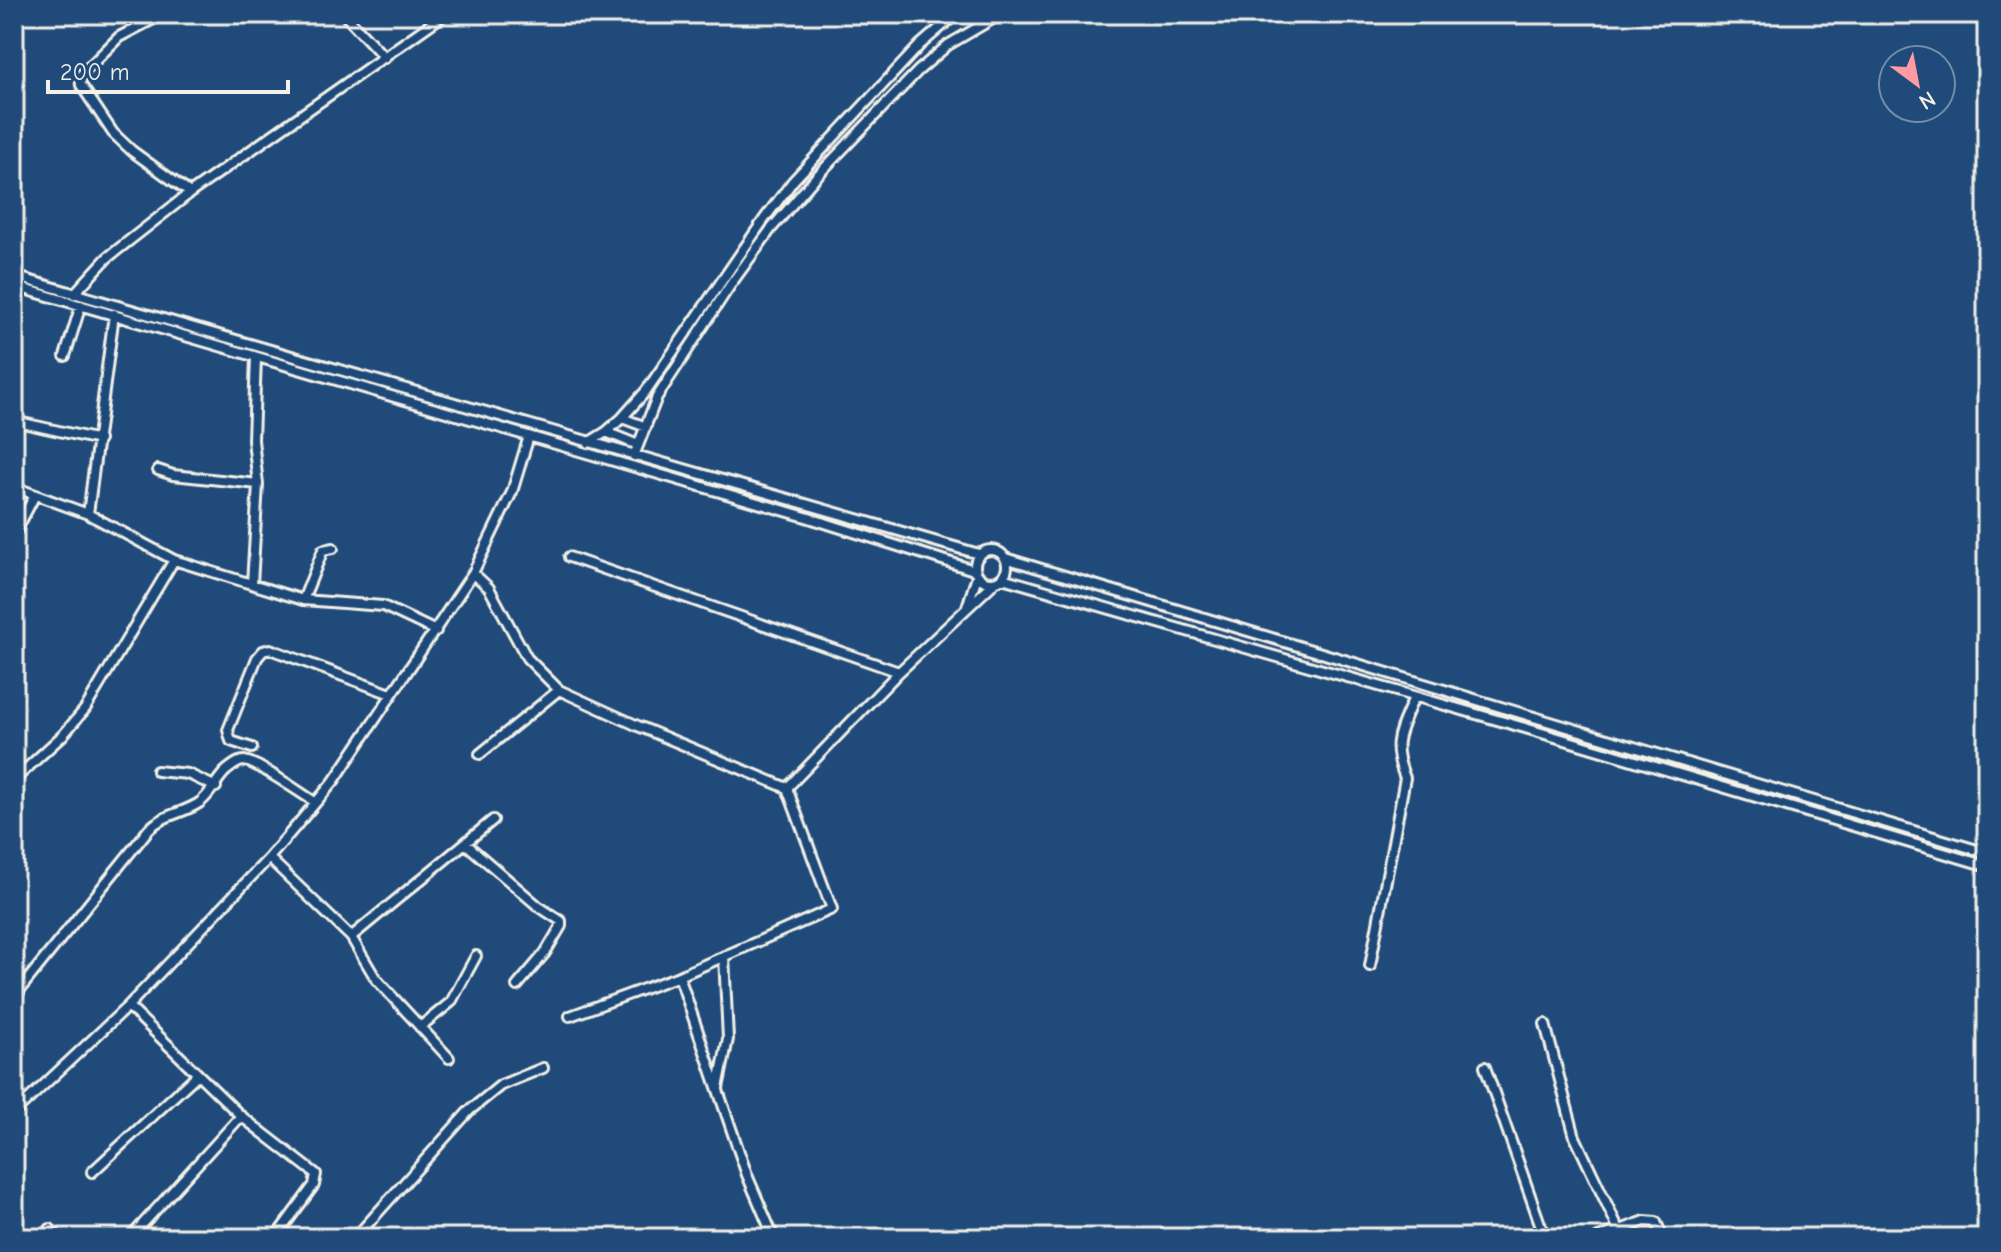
<svg xmlns="http://www.w3.org/2000/svg" width="2001" height="1252" viewBox="0 0 2001 1252" font-family="'Comic Neue',sans-serif">
<rect width="100%" height="100%" fill="#1f4a7a"/>
<filter id="ink" filterUnits="userSpaceOnUse"><feTurbulence type="fractalNoise" baseFrequency=".0125" numOctaves="2"/><feDisplacementMap in="SourceGraphic" scale="16" xChannelSelector="R" yChannelSelector="G"/><feConvolveMatrix kernelMatrix="1 2 1 2 8 2 1 2 1" color-interpolation-filters="sRGB"/></filter>
<g filter="url(#ink)">
<g fill="none" stroke-linecap="round" stroke-linejoin="round">
<defs>
<path id="minor" d="M163,14l-44,23 -39,39 1,9 32,48 19,18 58,42
M344,14l41,44
M14,276l965,278
M14,286l792,231 168,53
M74,294l33,-36 83,-65 255,-179
M65,356l16,-51
M622,418l24,9
M14,421l85,19
M606,432l32,13
M588,443l18,-11 16,-14 24,-27 119,-173 28,-37 127,-136 36,-31
M634,456l23,-59 74,-113 40,-55 44,-51 103,-107 30,-26 53,-31
M158,470l15,5 85,9
M14,487l74,27 86,46 129,40 80,6 53,25
M88,514l26,-200
M14,535l21,-40
M975 566a16 16 0 1 1 32 0a16 16 0 1 1-32 0Z
M569,557l330,115
M1005,558l982,295
M473,573l16,15 38,70 32,32 79,36 149,62
M1002,578l523,150 462,138
M252,584l6,-100 -5,-44 3,-83
M303,600l20,-50 10,-2
M967,607l10,-31
M14,628l2,-2
M252,748l-21,-7 -3,-11 29,-72 6,-7 7,-2 121,45
M480,754l79,-64
M157,771l31,3 28,13
M14,780l49,-45 22,-26 89,-149
M465,843l73,63 23,15v5l-16,27 -28,33
M269,858l82,79 25,42 73,79
M351,937l142,-117
M1370,966l35,-188c-15,-37 -5,-46 9,-81
M14,1002l7,-14 128,-159c15,-15 33,-15 50,-26 13,-9 17,-24 28,-33 5,-4 11,-9 17,-9 13,1 58,33 71,41
M128,1006l113,110 -111,122
M570,1016l109,-40
M1545,1024l30,113 44,93
M420,1027l31,-25 25,-46
M1485,1067l60,171
M718,1088l10,-49 -4,-83
M14,1113l114,-107 141,-148 65,-77 139,-208 39,-81 17,-56
M241,1116l75,58 -2,11 -39,53
M92,1172l106,-98
M366,1226l5,12
M50,1229l9,9
M355,1238l114,-127 32,-26 42,-17
M774,1238l-27,-63 -68,-199 153,-67 -45,-121 112,-116 96,-90
M1598,1238l47,-17 11,1 7,16"/>
</defs>
<use href="#minor" stroke="#f4f1e8" stroke-width="14"/>
<use href="#minor" stroke="#1f4a7a" stroke-width="8"/>
</g>
</g>
<rect width="2001" height="1252" fill="none" stroke="#1f4a7a" stroke-width="48"/>
<rect x="24" y="24" width="1953" height="1204" fill="none" stroke="#f4f1e8" stroke-width="3" filter="url(#ink)"/>
<g transform="translate(1917 84) rotate(148)"><circle r="38" fill="#1f4a7a" stroke="#748da6" stroke-width="2"/>
<path d="M0-6L14 30L0 20L-14 30Z" fill="#ff9aa2"/>
<text y="-12" font-size="22" font-weight="bold" text-anchor="middle" fill="#f4f1e8">N</text>
</g>
<path d="M48 80v12h240v-12" fill="none" stroke="#f4f1e8" stroke-width="4"/>
<text x="60" y="80" font-size="24" fill="#f4f1e8" stroke="#1f4a7a" stroke-width="6" paint-order="stroke">200 m</text>
</svg>
